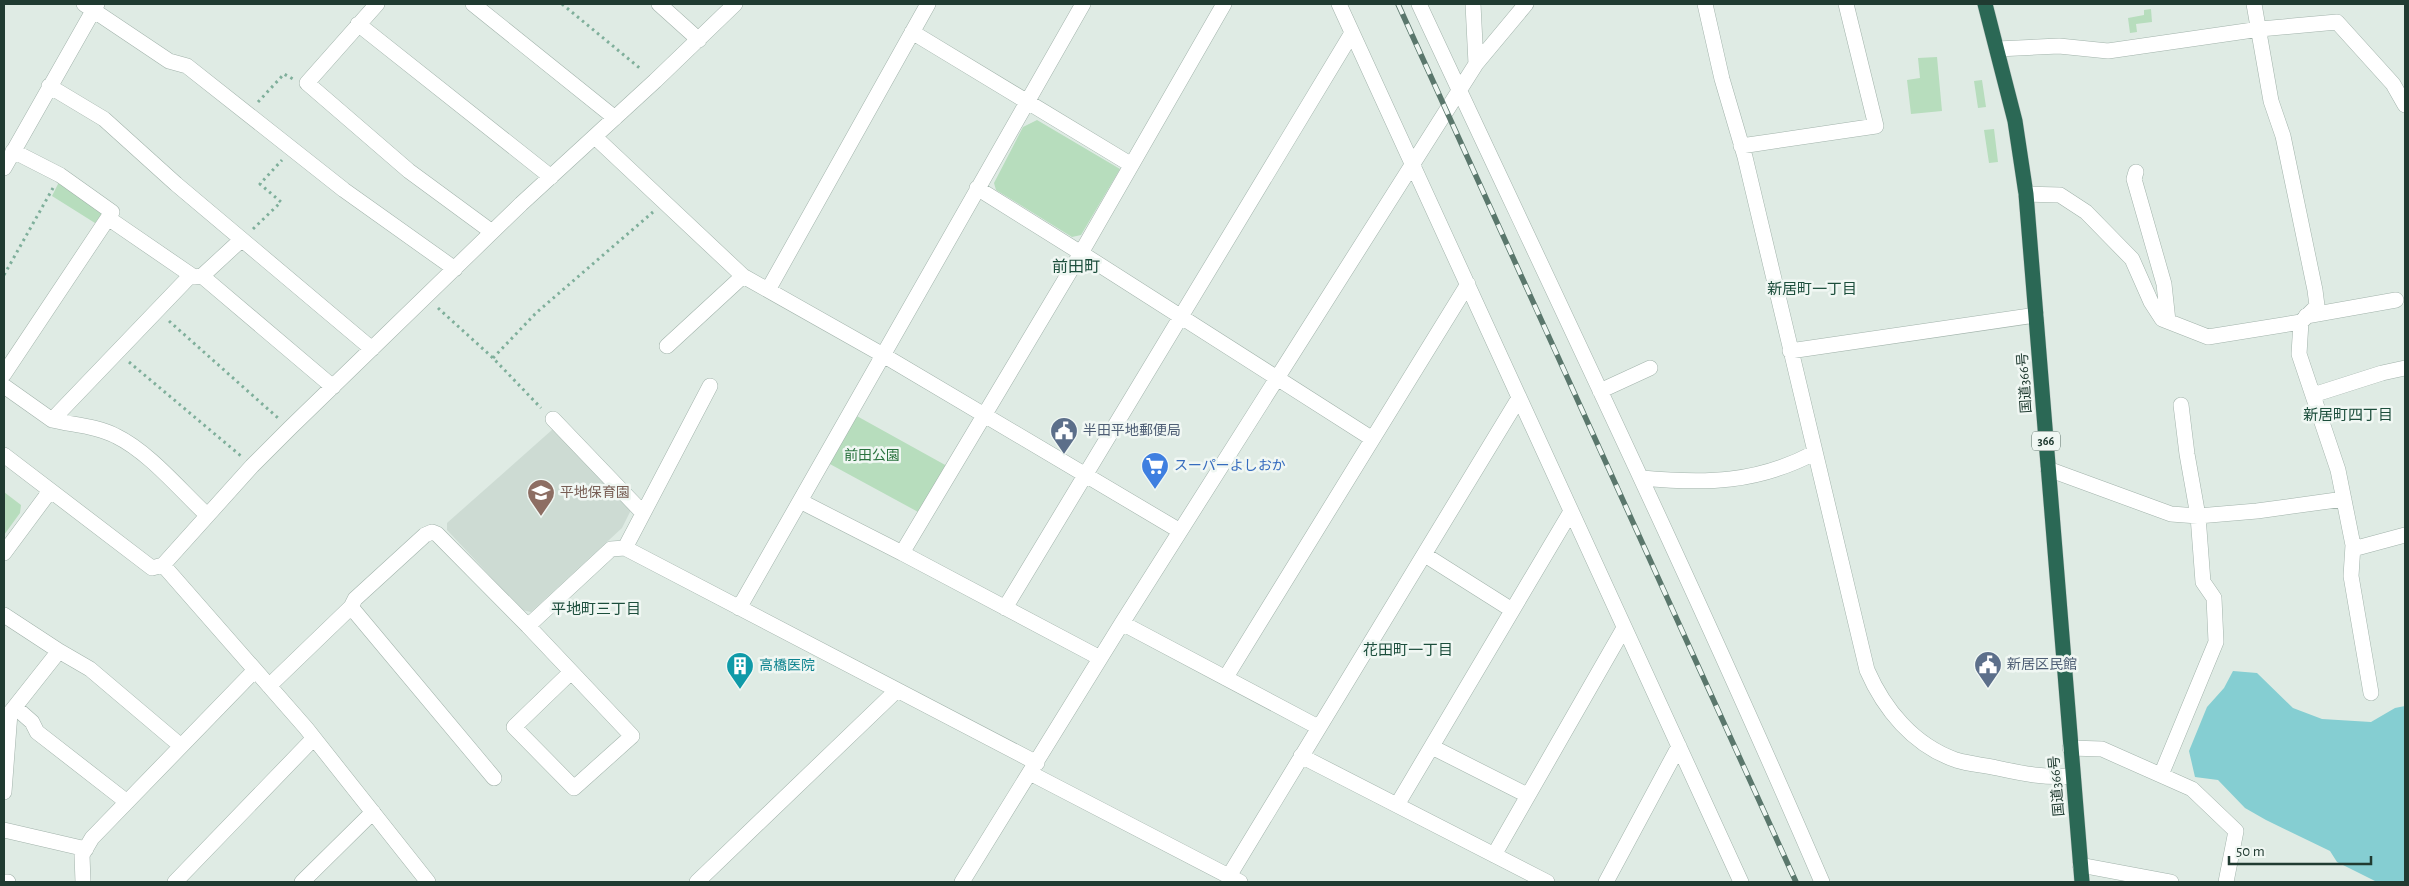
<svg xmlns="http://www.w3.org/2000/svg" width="2409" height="886" viewBox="0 0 2409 886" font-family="'Alegreya Sans','Noto Sans JP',sans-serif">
<rect width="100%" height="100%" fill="#dfebe4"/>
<path fill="#cddbd3" d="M553,429l78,81 -9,18 -91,84 -9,-2 -75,-80v-7z"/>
<path fill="#b7ddbd" d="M2151,9l1,13 -16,2 1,8 -7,1 -2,-15 16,-3v-5z
M1937,57l5,54 -31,3 -4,-34 13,-2 -2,-20z
M1982,80l4,27 -8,1 -4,-27z
M1037,120l83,49 -39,66 -9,2 -76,-47 -2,-7 29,-56z
M1994,129l4,33 -9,1 -5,-33z
M60,180l45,30 -10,13 -43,-27z
M855,415l92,51 -27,47 -92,-50z
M4,492l17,13 -1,8 -16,22z"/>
<path fill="#85ced2" d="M2233,671l24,2 36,35 29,11 49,3 24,-14 10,-2v176h-28l-40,-20 -7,-11 -64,-31 -21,-12 -27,-28 -23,-3 -6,-26 18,-44 17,-19z"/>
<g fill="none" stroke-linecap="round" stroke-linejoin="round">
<defs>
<path id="minor" d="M84,4l85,57 18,5 157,124 111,79
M377,4l-70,79 102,88 83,61
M473,4l142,114
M659,4l40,36
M1224,4l-143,249 290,185
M1339,4l402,878
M1419,4c136,292 276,582 403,878
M1473,4l3,60
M1705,4l17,75 23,78 122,513c17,39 46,75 89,90 13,4 27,5 41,8 27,6 48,10 75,8
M2254,4l17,97 12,35 32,154 2,16 -16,16 -2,32 39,116 15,75 -2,31 20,117
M358,24l193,153
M912,32l218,132
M1997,49l62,-3 49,5 152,-22 77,-7 56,62 12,21
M49,86l55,33 72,65 196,165
M595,137l148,139 140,79 297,176
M1741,146l135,-20 -30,-122
M13,151l47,24 52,37 -4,6 86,59 8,-1 39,-36
M4,168l93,-164
M2136,172l-2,7 30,105 4,37
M2026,194l34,1 26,17 46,47 19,43 11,17 46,18 93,-15
M202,276l131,111
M768,290l160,-286
M2306,316l90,-16
M667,346l76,-70
M1790,351l246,-36
M4,374l104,-156
M4,386l48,34 139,-145
M1600,391l50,-23
M2313,395l69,-22 23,-5
M553,419l90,94
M52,420c21,5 45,6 64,16 33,16 64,54 91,79
M4,455l148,113 11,-3 89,-99 38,-38 231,-224 134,-123 80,-77
M2048,469l123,45 27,2 59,-5 87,-12
M1642,478c64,6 115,5 172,-25
M800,501l283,-497
M625,548l85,-162
M2353,549l52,-14
M4,553l46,-62
M902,553l198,105
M1425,555l87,55
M163,565l143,163 122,154
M351,607l143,171
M739,608l61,-107 102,52 179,-300 -104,-65
M1005,608l347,-575
M4,615l55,36 -49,62 -6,79
M1122,623l196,104
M528,626l104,110 -58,52 -60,-61 57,-55
M59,651l31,18 91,77
M1226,677l242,-393
M269,686l82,-79 4,-8 70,-64 7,-3 5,2 91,92 83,-77 14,-1 412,215
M15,707l17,15 5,10 90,70
M1432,747l95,48
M2070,748l32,1 90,40 44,42 -10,51
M1301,756l246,126
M1030,773l210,109
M2161,775l55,-133 -2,-44 -11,-16 -5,-66 -11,-62 -6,-49
M1397,805l173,-292
M4,830l82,19
M1494,855l130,-227
M2080,865l91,17
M1229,876l290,-478
M4,882h4
M83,882l-1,-27 10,-17 163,-168
M175,882l139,-144
M302,882l71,-70
M697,882l199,-191
M962,882l160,-259 354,-559 50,-60
M1606,882l73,-136"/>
<path id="highway" d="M1985,4l30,117 11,73 56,688"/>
</defs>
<use href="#minor" stroke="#a2b3ab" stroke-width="16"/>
<use href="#highway" stroke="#c1c8c5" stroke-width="16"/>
<path stroke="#7faf9b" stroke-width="3" stroke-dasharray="2.5 4" stroke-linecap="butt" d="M562,4l80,66
M258,102l26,-28 9,5
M253,229l28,-27 -21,-18 22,-24
M4,275l49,-87
M438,308l55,50 48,50
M169,321l109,97
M493,358l43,-45 117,-101
M129,362l112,94"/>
<use href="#minor" stroke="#fff" stroke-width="15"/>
<use href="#highway" stroke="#2b6855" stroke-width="15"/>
<defs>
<path id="rail" d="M1398,4l398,878"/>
</defs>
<use href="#rail" stroke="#5a776c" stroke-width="5.5"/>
<use href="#rail" stroke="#f0f7f3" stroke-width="4" stroke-dasharray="11" stroke-linecap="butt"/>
</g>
<defs>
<symbol id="civic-pin" viewBox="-11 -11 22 30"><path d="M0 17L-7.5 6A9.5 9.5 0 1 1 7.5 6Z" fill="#5c6f8a" stroke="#f0f7f3"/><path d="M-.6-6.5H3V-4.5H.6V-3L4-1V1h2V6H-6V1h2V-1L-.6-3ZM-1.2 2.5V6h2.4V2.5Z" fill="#fff"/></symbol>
<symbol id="supermarket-pin" viewBox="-11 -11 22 30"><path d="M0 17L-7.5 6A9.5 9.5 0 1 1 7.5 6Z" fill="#3f7fe0" stroke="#f0f7f3"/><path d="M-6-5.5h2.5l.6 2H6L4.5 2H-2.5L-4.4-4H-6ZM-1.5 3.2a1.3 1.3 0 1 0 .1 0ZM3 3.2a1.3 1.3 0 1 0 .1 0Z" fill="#fff"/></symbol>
<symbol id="school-pin" viewBox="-11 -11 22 30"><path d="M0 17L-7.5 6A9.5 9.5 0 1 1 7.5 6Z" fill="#8d6e63" stroke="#f0f7f3"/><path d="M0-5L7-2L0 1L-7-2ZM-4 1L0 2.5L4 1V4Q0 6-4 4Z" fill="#fff"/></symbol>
<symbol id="building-pin" viewBox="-11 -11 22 30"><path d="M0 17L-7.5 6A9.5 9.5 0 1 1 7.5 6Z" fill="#0f9aa8" stroke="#f0f7f3"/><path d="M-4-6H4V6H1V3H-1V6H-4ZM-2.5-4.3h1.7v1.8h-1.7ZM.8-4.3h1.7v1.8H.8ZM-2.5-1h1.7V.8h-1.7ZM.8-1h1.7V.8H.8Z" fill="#fff"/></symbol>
</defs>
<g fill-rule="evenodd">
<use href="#civic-pin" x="1048" y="415" width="32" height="43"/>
<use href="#supermarket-pin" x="1139" y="450" width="32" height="43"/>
<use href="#school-pin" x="525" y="477" width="32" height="43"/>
<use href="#civic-pin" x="1972" y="649" width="32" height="43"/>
<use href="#building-pin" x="724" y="650" width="32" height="43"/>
</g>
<g text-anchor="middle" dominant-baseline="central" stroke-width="5" stroke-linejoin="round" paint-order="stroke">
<rect fill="#f0f7f3" stroke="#5e736b" stroke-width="1" x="2032" y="431.5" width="28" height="19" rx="4"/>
<g font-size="12" font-weight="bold" fill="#203b31">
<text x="2046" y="441">366</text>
</g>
<g font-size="14" fill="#203b31" stroke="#f0f7f3">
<text transform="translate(2025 383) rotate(-94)">国道366号</text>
<text transform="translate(2057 786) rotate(-95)">国道366号</text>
</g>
<g font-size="14" fill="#4e5e75" stroke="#f0f7f3" text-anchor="start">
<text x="1083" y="431">半田平地郵便局</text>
<text x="2007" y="665">新居区民館</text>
</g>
<g font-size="14" fill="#29733e" stroke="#f0f7f3">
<text x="872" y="456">前田公園</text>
</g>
<g font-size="14" fill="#366cbe" stroke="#f0f7f3" text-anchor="start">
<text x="1174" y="466">スーパーよしおか</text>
</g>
<g font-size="14" fill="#785e54" stroke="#f0f7f3" text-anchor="start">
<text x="560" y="493">平地保育園</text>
</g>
<g font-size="14" fill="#0d838f" stroke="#f0f7f3" text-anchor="start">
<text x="759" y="666">高橋医院</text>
</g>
<g font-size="15" fill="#1c4e3c" stroke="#f0f7f3">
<text x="1812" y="289">新居町一丁目</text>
<text x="2348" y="415">新居町四丁目</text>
<text x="596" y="609">平地町三丁目</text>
<text x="1408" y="650">花田町一丁目</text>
</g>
<g font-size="16" fill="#1c4e3c" stroke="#f0f7f3">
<text x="1076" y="267">前田町</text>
</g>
</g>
<rect width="2409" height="886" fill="none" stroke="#203b31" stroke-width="10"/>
<path d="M2229 856v8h142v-8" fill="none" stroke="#203b31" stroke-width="2.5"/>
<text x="2236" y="856" font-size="15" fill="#203b31" stroke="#f0f7f3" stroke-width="4" paint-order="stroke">50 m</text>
</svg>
